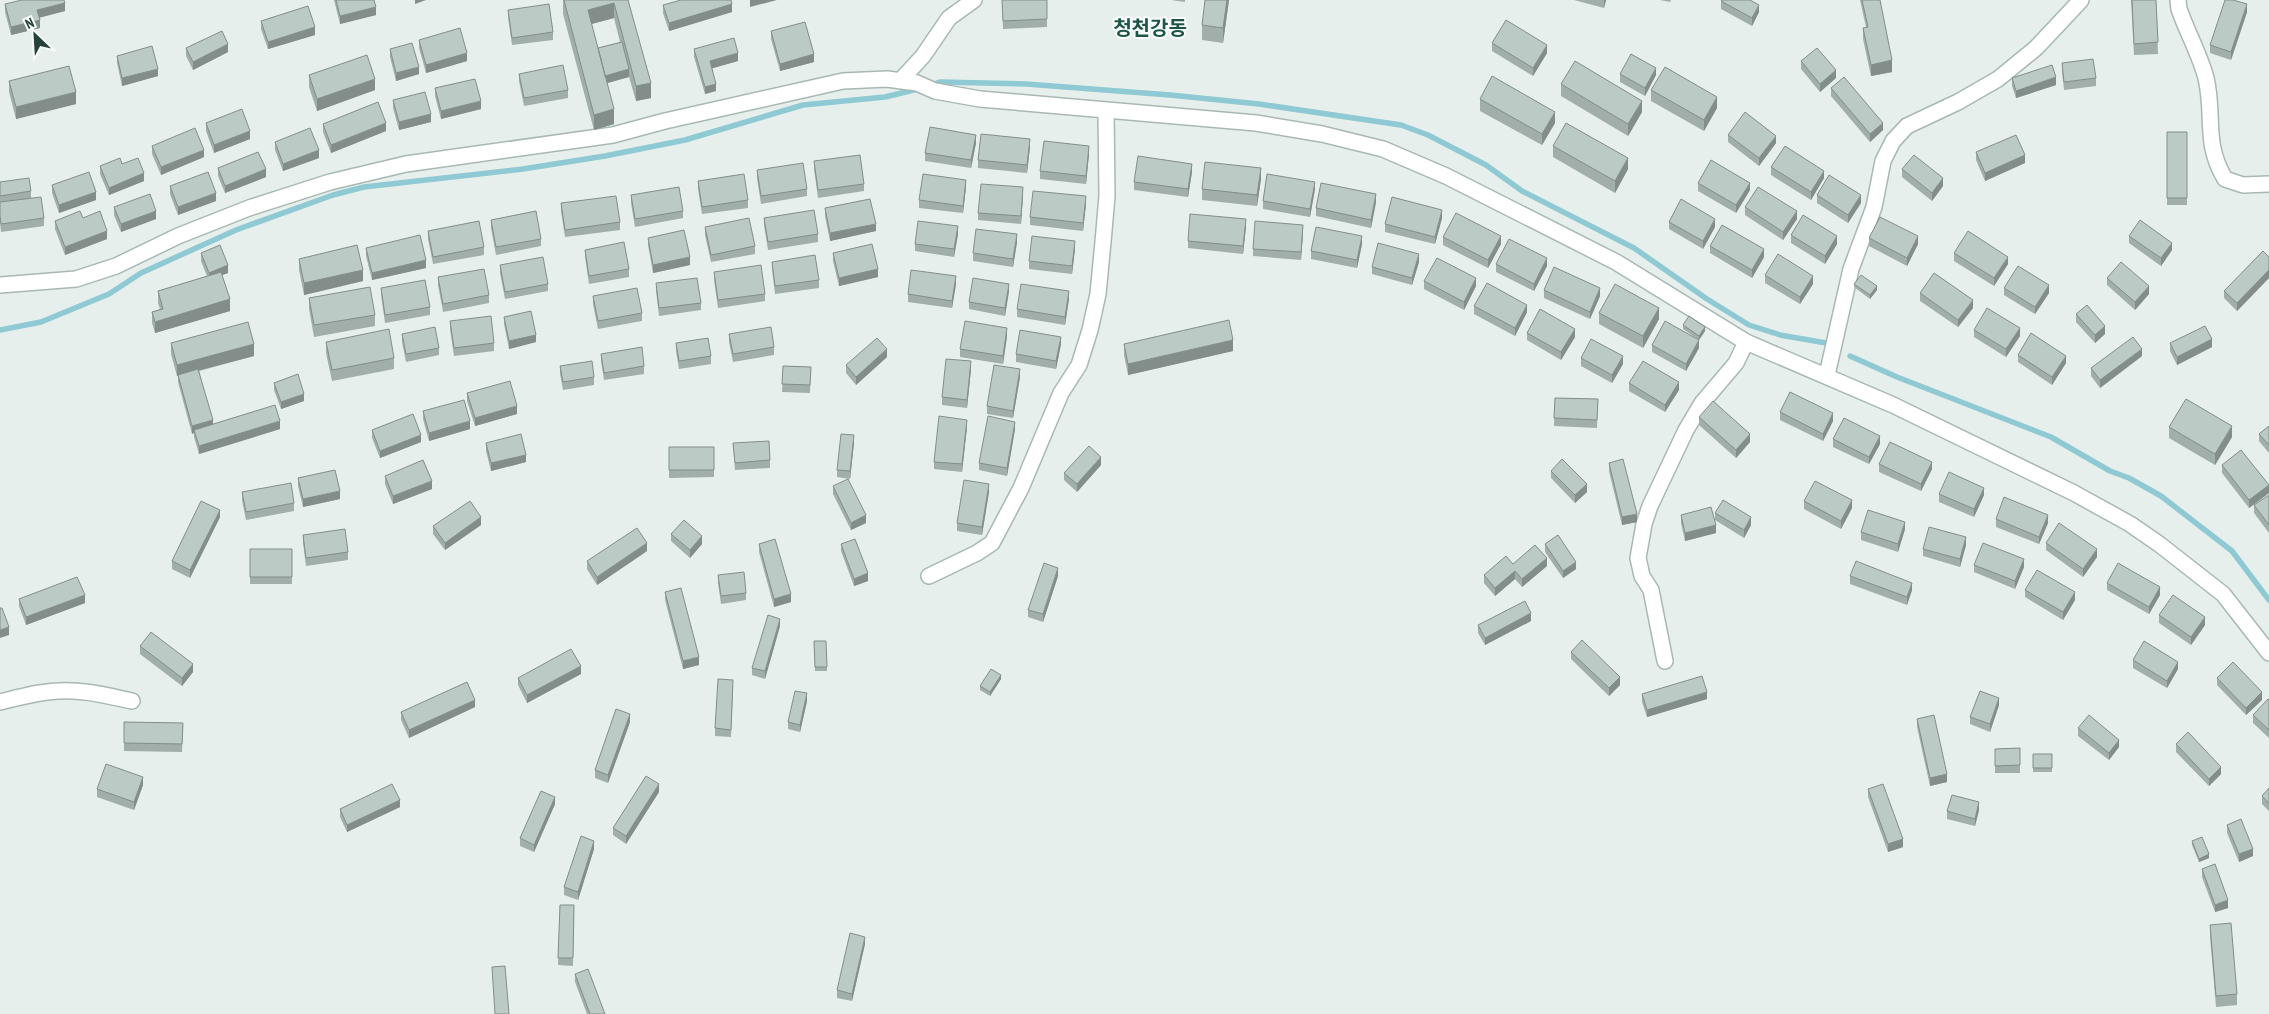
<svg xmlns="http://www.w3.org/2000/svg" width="2269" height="1014" viewBox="0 0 2269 1014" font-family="'PT Sans Narrow','Noto Sans KR',sans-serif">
<rect width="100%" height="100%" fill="#e6efeb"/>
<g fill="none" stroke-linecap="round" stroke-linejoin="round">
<path stroke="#8ec9d4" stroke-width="5.5" d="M931,85l9,-3 86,2 144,11 89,9 142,21 27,10 58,30 36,26 112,57 73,51 42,26 31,10 46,8
M0,330l41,-8 68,-28 32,-21 95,-43 97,-35 31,-8 159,-18 82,-13 80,-16 118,-35 82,-8 37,-9
M1850,356l47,21 154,60 59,34 19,7 32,18 71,55 37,49"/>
<defs>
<path id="street" d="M2178,0l1,9c8,23 21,46 27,69 9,39 -3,64 19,101l18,6 26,-1
M900,81l23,-25 26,-38 25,-18
M0,285l76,-6 40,-13 62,-30 71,-28 81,-26 76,-18 207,-29 52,-14 178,-40 44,-2 30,4 18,8 45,8 276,24 66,11 61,15 63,27 170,86 130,80 147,63 181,88 56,31 29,20 64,50 46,59
M1827,375l24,-106 23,-62 9,-46 10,-20 14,-15 51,-24 40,-23 38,-31 45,-48
M929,576l48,-23 15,-10 29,-55 40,-95 18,-28 11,-35 8,-36 5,-52 4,-46 -1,-84
M1665,661l-14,-71 -9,-14 -4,-18 6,-34 6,-18 36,-76 16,-27 34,-40 10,-21
M0,702c19,-5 38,-10 58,-11 24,-2 50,5 74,10"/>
</defs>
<use href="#street" stroke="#a8b8b2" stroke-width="18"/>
<use href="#street" stroke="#fff" stroke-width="15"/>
</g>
<path fill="#a1aea9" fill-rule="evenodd" d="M334,0h40l2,15 -36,9z
M563,0h65l23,98 -15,3 -7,-24 -22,6 7,41 -20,6 -31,-116zM614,18l6,24 -22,6 -7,-24z
M1002,0h45v27l-44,2z
M1171,0h14v2z
M1205,0h24l-6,43 -21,-3v-15z
M1574,0h32l-2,8z
M1660,0h11l-1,2z
M1860,0h20l12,72 -21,4 -8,-37v-11l3,-1z
M2131,0h25l2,54 -24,1z
M1721,1l38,11 -7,14 -31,-17z
M5,4l60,7 -26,7 1,10 -29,7 -6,-23z
M663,5l69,7 -63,19 -6,-18z
M508,10l45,22v8l-41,5 -4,-28z
M2247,12l-16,48 -21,-7v-8z
M261,21l54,14 -47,14 -7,-20z
M771,31l43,31 -34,9 -9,-32z
M419,40l48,21 -41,12 -7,-25z
M1492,43l55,10 -14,23 -41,-25z
M186,48l42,4 -35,18 -7,-14z
M390,49l29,25 -23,7 -6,-24z
M694,49l44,12 -26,7 4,23 -11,3 -11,-37z
M117,56l41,20 -36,10 -5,-23z
M1801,61l35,17 -16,14 -19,-23z
M2062,63l34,15v8l-32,4 -2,-19z
M519,74l49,16v8l-44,8 -5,-25z
M1620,74l36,1 -11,21 -25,-14z
M309,75l66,15 -58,21 -8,-24z
M2012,78l44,7 -40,13 -4,-12z
M9,81l67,23 -60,15 -7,-27z
M1561,84l81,28 -14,24 -67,-40z
M435,88l46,21 -40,10 -6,-23z
M1831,88l52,42 -13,12 -39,-46z
M1651,90l66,18 -13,23 -53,-30z
M1480,99l75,24 -13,22 -62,-34z
M393,100l38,22 -32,8 -6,-22z
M206,123l44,16 -36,14 -8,-22z
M323,124l63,7 -55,22 -8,-21z
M2167,132h20v73h-20z
M1728,135l48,8 -17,23 -31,-24z
M275,142l44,16 -36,13 -8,-21z
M976,143l-5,25 -46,-7v-8z
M152,146l52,11 -43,18 -9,-21z
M1553,146l75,23 -13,24 -62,-36z
M1030,147l-3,26 -49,-5v-8z
M1976,152l49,11 -40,18 -9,-21z
M1089,154l-3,30 -46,-5v-8z
M814,161l50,23v7l-46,7 -4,-29z
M122,164l22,17 -35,14 -9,-21v-8z
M1771,167l53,11 -13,22 -40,-25z
M218,168l48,9 -41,16 -7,-17z
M1902,169l41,17 -11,15 -30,-24z
M757,170l50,19v7l-46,8 -4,-26z
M1192,172l-4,25 -54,-7v-8z
M1261,179l-4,27 -55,-6v-11z
M698,181l50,19v8l-46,6 -4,-25z
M0,182l31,9v7l13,20v8l-43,6 -1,-9z
M1698,183l52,7 -14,23 -38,-22z
M52,185l44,15 -37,13 -7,-20z
M170,186l46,15 -38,14 -8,-21z
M966,187l-3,26 -44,-5v-8z
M1315,189l-5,28 -47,-8v-8z
M631,195l52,16v7l-48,9 -4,-24z
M1023,195l-2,29 -43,-4v-7z
M1817,195l44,8 -13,20 -31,-20z
M1376,202l-5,26 -55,-12v-8z
M561,203l59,19v8l-55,7 -4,-26z
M1086,204l-3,27 -53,-6v-8z
M114,207l42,12 -35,13 -7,-17z
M1745,207l52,12 -14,21 -38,-25z
M825,208l51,23 -46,10 -5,-25z
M83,218l24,21 -42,16 -10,-26v-8z
M764,218l54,16v8l-50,8 -4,-25z
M1442,218l-7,26 -50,-12v-8z
M491,220l50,19v7l-45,9 -5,-27z
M1669,222l46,5 -12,22 -34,-20z
M705,227l50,19v8l-44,8 -6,-27z
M1246,227l-3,27 -55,-6v-7z
M428,231l56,16v8l-51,9 -5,-25z
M1303,233l-2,27 -48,-4v-7z
M958,234l-4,23 -39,-6v-7z
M1791,235l46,9 -12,20 -34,-21z
M2129,236l43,14 -11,16 -32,-23z
M1443,237l58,7 -13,24 -45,-23z
M648,238l42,27 -37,8 -5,-28z
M1869,238l49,6 -11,22 -38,-20z
M1017,242l-4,25 -40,-6v-8z
M1362,244l-5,24 -46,-9v-8z
M1710,246l54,11 -12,21 -42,-25z
M366,248l60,20 -54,12 -6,-24z
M1075,249l-3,25 -43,-5v-8z
M585,250l44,19v8l-40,7 -4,-27z
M201,253l27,20 -6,2 8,36 -75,22 -3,-10v-11l8,-3 -2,-6v-12l49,-15 -6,-15z
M833,253l45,24 -39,9 -6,-25z
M1954,253l54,11 -14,22 -40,-25z
M2269,257v21l-32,33 -13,-13v-7z
M299,259l64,22 -59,14 -5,-25z
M772,262l47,18v8l-44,6 -3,-25z
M1419,262l-7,23 -40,-11v-7z
M1496,264l51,2 -13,25 -38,-19z
M500,265l48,19v7l-43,8 -5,-26z
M714,272l51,22v7l-47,7 -4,-28z
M1765,275l48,9 -13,20 -35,-21z
M438,277l51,18v8l-46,9 -5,-27z
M2107,278l42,16 -14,16 -28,-25z
M1424,281l52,5 -12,24 -40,-21z
M656,283l45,20v7l-42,6 -3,-25z
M956,284l-4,24 -44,-6v-8z
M1854,284l23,6 -7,9 -16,-12z
M381,288l49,19v8l-45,8 -4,-28z
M2004,288l45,5 -14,21 -31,-19z
M1544,290l56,6 -10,23 -46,-21z
M1009,291l-4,25 -36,-7v-7z
M1920,293l53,15 -15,19 -38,-26z
M593,296l49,17v8l-44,8 -5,-25z
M309,298l66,17v11l-61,11 -5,-28z
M1069,299l-4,26 -48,-8v-8z
M1474,306l53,6 -12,24 -41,-22z
M1599,313l60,6 -16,29 -44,-24z
M2076,314l29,20 -10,9 -19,-21z
M504,317l32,25 -27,7 -5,-25z
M450,321l44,22v8l-40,5 -4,-27z
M1683,325l22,6 -6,9 -16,-11z
M1974,330l46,6 -14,21 -32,-20z
M1527,333l48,4 -14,23 -34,-20z
M402,334l37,14v7l-33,7 -4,-20z
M729,334l45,13v8l-41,7 -4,-20z
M1007,336l-4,28 -43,-7v-8z
M326,342l68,16v11l-62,12 -6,-28z
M171,343l83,13 -55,15 14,53 67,5 -81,25 -5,-17v-4l-2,1 -14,-52v-6h-1l-6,-22z
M676,343l35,13v8l-32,5 -3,-18z
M2170,343l42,4 -35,18 -7,-14z
M1061,344l-5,25 -40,-7v-8z
M1124,344l109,7 -105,24 -4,-20z
M1652,345l47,3 -13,23 -34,-19z
M601,354l43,12v8l-40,6 -3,-19z
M2018,355l48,8 -14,22 -34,-23z
M2142,356l-42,32 -9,-12v-8z
M887,357l-31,28 -10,-12v-8z
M1581,358l42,6 -11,19 -31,-17z
M560,366l34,11v8l-31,5 -3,-16z
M783,366l28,1 -1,26 -28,-1z
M971,369l-4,39 -25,-3v-8z
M1020,377l-7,41 -26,-4v-8z
M274,383l30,18 -23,8 -7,-19z
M1629,383l50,7 -14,22 -36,-21z
M467,393l50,21 -42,12 -8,-25z
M1555,398l43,1 -1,29 -43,-2z
M423,411l47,18 -41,12 -6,-22z
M1780,412l53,9 -10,20 -43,-21z
M1699,417l51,25 -14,16 -37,-33z
M2269,426v27l-10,-12v-7z
M967,427l-5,45 -28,-3v-7z
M2169,427l63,10 -17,28 -46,-27z
M1015,429l-8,47 -28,-6v-7z
M372,430l49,12 -41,16 -8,-20z
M1833,439l47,5 -11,20 -36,-17z
M486,443l40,19 -35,9 -5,-20z
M733,443l37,17v8l-35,2z
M854,443l-4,36 -13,-2v-7z
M669,447h45v30l-45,1z
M1609,463l28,59 -15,3 -13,-54z
M1879,464l53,5 -11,22 -42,-19z
M1101,465l-24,27 -13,-12v-7z
M2222,465l47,28 -20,15 -27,-35z
M1551,471l36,21 -12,11 -24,-25z
M385,476l47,13 -39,15 -8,-20z
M298,478l42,21 -37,8 -5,-21z
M833,486l33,37 -15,7 -18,-36z
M242,492l52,11v8l-48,9 -4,-20z
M989,492l-7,43 -25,-4v-8z
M1939,494l45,1 -10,22 -35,-15z
M2269,495v38l-15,-20v-8z
M1804,501l48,7 -11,21 -37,-20z
M1715,513l36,12 -7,13 -29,-18z
M1681,515l35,18 -31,8 -4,-18z
M220,517l-30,61 -18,-9v-8z
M1996,519l52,4 -9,21 -43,-17z
M481,525l-36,25 -12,-16v-8z
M1905,529l-7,23 -37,-12v-8z
M671,534l31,10 -12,14 -19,-17z
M303,535l45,17v8l-42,6 -3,-23z
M2046,543l51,14 -14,20 -37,-27z
M759,544l32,58 -17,5 -15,-55z
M841,544l27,37 -14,5 -13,-35z
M1545,544l31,25 -13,9 -18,-26z
M1966,545l-6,22 -37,-11v-7z
M250,549h42v35h-42z
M647,551l-50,34 -10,-16v-8z
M1513,564l34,2 -25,21 -7,-8 -20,17 -11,-13v-8z
M1974,565l50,2 -9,22 -41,-17z
M718,575l28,18v7l-25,4 -3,-21z
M1058,576l-15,46 -15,-5v-7z
M1850,576l62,14 -5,15 -57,-21z
M2107,583l53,12 -11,19 -42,-24z
M2025,590l50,10 -12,20 -38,-23z
M665,592l34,73 -16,4 -18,-69z
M19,599l66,4 -59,22 -7,-19z
M2159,615l46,10 -14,20 -32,-22z
M1531,621l-46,24 -7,-12v-8z
M780,626l-15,53 -13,-4v-7z
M814,641l13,26v4h-12z
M140,646l53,26 -11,14 -42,-32z
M1571,652l49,33 -11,11 -38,-37z
M2133,660l45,9 -11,19 -34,-20z
M581,674l-54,29 -9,-18v-7z
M2217,678l45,22 -16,15 -29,-30z
M1001,679l-11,17 -10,-6v-4z
M733,688l-2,49 -16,-1v-8z
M1642,694l65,5 -60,18 -5,-15z
M2269,700v38l-16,-15v-8z
M807,701l-7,31 -12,-3v-7z
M1999,705l-9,27 -20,-8v-7z
M475,707l-66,31 -8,-18v-8z
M1917,719l30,63 -17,4 -13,-59z
M124,722l59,1 -1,29 -58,-1z
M630,722l-22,61 -13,-5v-8z
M2078,728l41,19 -10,13 -31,-24z
M2176,744l45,30 -12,12 -33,-34z
M2020,748v25h-25v-24z
M2033,754h19v18h-19z
M143,785l-9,25 -37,-13v-8z
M2269,788v23l-7,-7v-8z
M1868,789l35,58 -15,5 -20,-55z
M659,792l-33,52 -13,-9v-7z
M555,804l-21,48 -14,-6v-8z
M400,807l-53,25 -7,-15v-8z
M1979,810l-4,16 -28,-7v-8z
M2227,825l26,31 -14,6 -12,-29z
M2192,841l17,17 -10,4 -7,-17z
M594,849l-16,51 -14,-5v-8z
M2202,869l26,39 -13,4 -13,-35z
M560,905h14l-1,61 -15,-1z
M2210,925l27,69v11l-21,2 -6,-71z
M865,944l-13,57 -15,-3v-8z
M575,974l30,40h-18l-12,-32z"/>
<path fill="#838d89" d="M415,0h11l-11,4z
M750,0h27l-27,7z
M1227,0h2l-6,43v-15z
M1604,0h2l-2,8z
M65,3v8l-28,7v-8z
M614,3v15l-26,7v-15z
M732,4v8l-63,19v-8z
M2247,4v8l-16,48v-8z
M1759,5v7l-7,14v-8z
M376,7v8l-36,9v-8z
M40,20v8l-29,7v-8z
M315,27v8l-47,14v-7z
M228,44v8l-35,18v-8z
M1547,45v8l-14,23v-8z
M467,53v8l-41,12v-8z
M738,53v8l-28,8v-8z
M814,54v8l-34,9v-7z
M1892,60v12l-21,4v-11z
M419,67v7l-23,7v-8z
M1656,68v7l-11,21v-8z
M158,69v7l-36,10v-8z
M629,69v8l-25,7v-8z
M1836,70v8l-16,14v-8z
M2056,77v8l-40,13v-7z
M375,79v11l-58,21v-12z
M651,83v15l-15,3v-15z
M716,84v7l-11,3v-7z
M76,92v12l-60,15v-12z
M1717,97v11l-13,23v-11z
M481,101v8l-40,10v-8z
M1642,101v11l-14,24v-12z
M614,109v15l-20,6v-15z
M1555,112v11l-13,22v-11z
M431,114v8l-32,8v-8z
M386,123v8l-55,22v-8z
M1883,123v7l-13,12v-8z
M250,131v8l-36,14v-8z
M976,135v8l-5,25v-8z
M1776,136v7l-17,23v-8z
M1030,139v8l-3,26v-8z
M1089,146v8l-3,30v-8z
M204,150v7l-43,18v-8z
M319,150v8l-36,13v-7z
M2025,155v8l-40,18v-8z
M1628,158v11l-13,24v-12z
M1192,164v8l-4,25v-8z
M1261,168v11l-4,27v-11z
M266,169v8l-41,16v-7z
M1824,171v7l-13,22v-8z
M144,173v8l-35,14v-7z
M1943,178v8l-11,15v-8z
M966,180v7l-3,26v-7z
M1315,182v7l-5,28v-8z
M1750,183v7l-14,23v-8z
M1023,187v8l-2,29v-8z
M96,192v8l-37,13v-8z
M216,193v8l-38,14v-8z
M1376,194v8l-5,26v-8z
M1861,195v8l-13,20v-8z
M1086,196v8l-3,27v-8z
M1442,210v8l-7,26v-7z
M156,211v8l-35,13v-8z
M1797,211v8l-14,21v-8z
M1246,219v8l-3,27v-8z
M1715,219v8l-12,22v-8z
M876,224v7l-46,10v-8z
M1303,225v8l-2,27v-8z
M958,226v8l-4,23v-8z
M107,231v8l-42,16v-8z
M1017,234v8l-4,25v-8z
M1362,236v8l-5,24v-8z
M1501,236v8l-13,24v-8z
M1837,236v8l-12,20v-8z
M1918,236v8l-11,22v-8z
M1075,241v8l-3,25v-8z
M2172,243v7l-11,16v-8z
M1764,249v8l-12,21v-8z
M1419,254v8l-7,23v-7z
M690,257v8l-37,8v-8z
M2008,257v7l-14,22v-8z
M1547,258v8l-13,25v-7z
M426,260v8l-54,12v-7z
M228,265v8l-19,7v-7z
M878,269v8l-39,9v-8z
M363,270v11l-59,14v-12z
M2269,270v8l-32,33v-8z
M956,276v8l-4,24v-7z
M1813,276v8l-13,20v-7z
M1476,278v8l-12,24v-8z
M1009,284v7l-4,25v-8z
M2049,285v8l-14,21v-7z
M1877,286v4l-7,9v-4z
M2149,286v8l-14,16v-8z
M1600,288v8l-10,23v-7z
M1069,291v8l-4,26v-8z
M230,299v12l-75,22v-11z
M1973,300v8l-15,19v-7z
M1527,305v7l-12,24v-8z
M1659,308v11l-16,29v-12z
M2105,326v8l-10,9v-8z
M1705,327v4l-6,9v-4z
M1007,328v8l-4,28v-8z
M2020,328v8l-14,21v-8z
M1575,329v8l-14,23v-8z
M536,335v7l-27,7v-8z
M1061,337v7l-5,25v-8z
M2212,339v8l-35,18v-8z
M1233,340v11l-105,24v-11z
M1699,340v8l-13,23v-7z
M254,344v12l-77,20v-11z
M887,349v8l-31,28v-8z
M2142,349v7l-42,32v-8z
M1623,356v8l-11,19v-8z
M2066,356v7l-14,22v-8z
M971,361v8l-4,39v-8z
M1020,369v8l-7,41v-7z
M1679,382v8l-14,22v-7z
M304,394v7l-23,8v-7z
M517,406v8l-42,12v-8z
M1833,413v8l-10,20v-7z
M213,420v8l-19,2v3l-2,1v-8z
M967,420v7l-5,45v-8z
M280,421v8l-81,25v-8z
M470,421v8l-41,12v-8z
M1015,422v7l-8,47v-8z
M2232,426v11l-17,28v-11z
M1750,434v8l-14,16v-8z
M421,435v7l-41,16v-7z
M854,435v8l-4,36v-8z
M1880,436v8l-11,20v-7z
M526,455v7l-35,9v-8z
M1101,457v8l-24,27v-8z
M1932,462v7l-11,22v-7z
M432,481v8l-39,15v-8z
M989,484v8l-7,43v-8z
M1587,484v8l-12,11v-8z
M2269,485v8l-20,15v-8z
M1984,488v7l-10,22v-8z
M340,491v8l-37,8v-8z
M1852,500v8l-11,21v-8z
M220,510v7l-30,61v-8z
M1637,514v8l-15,3v-8z
M866,515v8l-15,7v-7z
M2048,515v8l-9,21v-7z
M481,517v8l-36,25v-7z
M1751,517v8l-7,13v-8z
M1905,522v7l-7,23v-8z
M1716,525v8l-31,8v-8z
M702,536v8l-12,14v-8z
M1966,537v8l-6,22v-8z
M647,543v8l-50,34v-8z
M2097,549v8l-14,20v-8z
M1547,558v8l-25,21v-8z
M2024,559v8l-9,22v-8z
M1576,562v7l-13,9v-7z
M1058,568v8l-15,46v-8z
M1515,571v8l-20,17v-8z
M868,573v8l-14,5v-7z
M1912,583v7l-5,15v-8z
M2160,587v8l-11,19v-7z
M2075,592v8l-12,20v-8z
M791,594v8l-17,5v-8z
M85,595v8l-59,22v-8z
M1531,613v8l-46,24v-7z
M2205,617v8l-14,20v-8z
M780,619v7l-15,53v-8z
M9,627v8l-9,3v-8z
M699,657v8l-16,4v-8z
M2178,662v7l-11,19v-7z
M193,664v8l-11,14v-8z
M581,666v8l-54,29v-8z
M1001,675v4l-11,17v-4z
M1620,677v8l-11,11v-8z
M1707,692v7l-60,18v-7z
M2262,692v8l-16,15v-7z
M807,693v8l-7,31v-7z
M1999,698v7l-9,27v-8z
M475,700v7l-66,31v-8z
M630,714v8l-22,61v-8z
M2119,740v7l-10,13v-7z
M2221,767v7l-12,12v-7z
M1947,774v8l-17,4v-8z
M143,777v8l-9,25v-8z
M659,784v8l-33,52v-8z
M555,797v7l-21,48v-7z
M400,800v7l-53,25v-7z
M1979,802v8l-4,16v-7z
M1903,839v8l-15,5v-8z
M594,841v8l-16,51v-8z
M2253,849v7l-14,6v-8z
M2209,854v4l-10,4v-3z
M2228,900v8l-13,4v-7z
M865,937v7l-13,57v-7z"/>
<path fill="#bbcac4" stroke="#838d89" d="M22,0h42l1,3 -28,7 3,10 -29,7 -6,-23z
M336,0h38l2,7 -36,9z
M564,0h64l23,83 -15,3 -22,-83 -26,7 26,99 -20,6z
M681,0h50l1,4 -63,19 -6,-18z
M1002,0h45v19l-44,2z
M1205,0h22l-4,28 -21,-3z
M1722,0h28l9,5 -7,13 -31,-17z
M1862,0h18l12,60 -21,5 -8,-37 5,-1z
M2132,0h24l2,42 -24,2z
M2225,0h8l14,4 -16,48 -21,-7z
M549,4l4,28 -41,6 -4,-28z
M308,6l7,21 -47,15 -7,-21z
M1506,20l41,25 -14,23 -41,-25z
M805,22l9,32 -34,10 -9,-33z
M460,28l7,25 -41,12 -7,-25z
M222,31l6,13 -35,18 -7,-14z
M734,38l4,15 -28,8 6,23 -11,3 -11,-38z
M622,42l7,27 -24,7 -7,-28z
M412,43l7,24 -23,6 -6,-24z
M152,46l6,23 -36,9 -5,-22z
M1817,48l19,22 -16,14 -19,-23z
M1631,54l25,14 -11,20 -25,-14z
M367,55l8,24 -58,20 -8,-24z
M2093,59l3,19 -32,4 -2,-19z
M1575,61l67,40 -14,23 -67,-40z
M563,65l5,25 -44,8 -5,-24z
M2052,65l4,12 -40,14 -4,-13z
M69,66l7,26 -60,15 -7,-26z
M1665,67l52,30 -13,23 -53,-30z
M1492,76l63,36 -13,22 -62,-35z
M1844,77l39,46 -13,11 -39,-46z
M475,79l6,22 -40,10 -6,-23z
M425,92l6,22 -32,8 -6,-22z
M378,102l8,21 -55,22 -8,-21z
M242,109l8,22 -36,14 -8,-22z
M1745,112l31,24 -17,22 -31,-23z
M1566,123l62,35 -13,23 -62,-35z
M930,127l46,8 -5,25 -46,-7z
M195,128l9,22 -43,17 -9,-21z
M310,128l9,22 -36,14 -8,-22z
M2167,132h20v66h-20z
M981,134l49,5 -3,26 -49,-5z
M2016,135l9,20 -40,18 -9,-21z
M1044,141l45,5 -3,30 -46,-5z
M1785,146l39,25 -13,21 -40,-25z
M258,152l8,17 -41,17 -7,-18z
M860,155l4,29 -46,6 -4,-29z
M1914,155l29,23 -11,15 -30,-24z
M1138,156l54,8 -4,25 -54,-7z
M120,158l2,6 16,-6 6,15 -35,15 -9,-22z
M1711,160l39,23 -14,22 -38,-22z
M1205,162l56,6 -4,27 -55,-6z
M803,163l4,26 -46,7 -4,-26z
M89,172l7,20 -37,13 -7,-20z
M208,172l8,21 -38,14 -8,-21z
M744,174l4,26 -46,7 -4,-26z
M923,174l43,6 -3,26 -44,-6z
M1267,174l48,8 -5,27 -47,-8z
M1829,175l32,20 -13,20 -31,-20z
M29,178l2,13 -31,5v-14z
M1321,183l55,11 -5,26 -55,-12z
M981,184l42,3 -2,29 -43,-3z
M679,187l4,24 -48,8 -4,-24z
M1758,187l39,24 -14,21 -38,-25z
M1033,191l53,5 -3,27 -53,-6z
M150,194l6,17 -35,13 -7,-17z
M616,196l4,26 -55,8 -4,-27z
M41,197l3,21 -43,6 -1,-8v-14z
M1392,197l50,13 -7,27 -50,-13z
M870,199l6,25 -46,9 -5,-25z
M1681,199l34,20 -12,22 -34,-19z
M814,210l4,24 -50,8 -4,-24z
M80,211l3,7 17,-7 7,20 -42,16 -10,-26z
M536,211l5,28 -45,8 -5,-27z
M1456,213l45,23 -13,24 -45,-23z
M1190,214l56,5 -3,27 -55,-5z
M1803,215l34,21 -12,20 -34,-21z
M1880,217l38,19 -11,22 -38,-20z
M749,218l6,28 -44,9 -6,-28z
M2140,220l32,23 -11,15 -32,-22z
M479,221l5,26 -51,10 -5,-26z
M918,221l40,5 -4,23 -39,-5z
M1255,221l48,4 -2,27 -48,-3z
M1722,225l42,24 -12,21 -42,-24z
M1316,227l46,9 -5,24 -46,-9z
M976,229l41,5 -4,25 -40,-6z
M684,230l6,27 -37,8 -5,-27z
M1968,231l40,26 -14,21 -40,-25z
M420,235l6,25 -54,13 -6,-25z
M1032,236l43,5 -3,25 -43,-5z
M1509,239l38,19 -13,26 -38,-20z
M624,242l5,27 -40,7 -4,-26z
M1378,243l41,11 -7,24 -40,-11z
M872,244l6,25 -39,9 -6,-25z
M220,245l8,20 -19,8 -8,-20z
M357,245l6,25 -59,13 -5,-24z
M2263,251l6,6v13l-32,33 -13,-12z
M1778,254l35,22 -13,21 -35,-22z
M815,255l4,25 -44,6 -3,-24z
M543,257l5,27 -43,8 -5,-27z
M1437,258l39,20 -12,24 -40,-21z
M2121,262l28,24 -14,16 -28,-24z
M761,265l4,29 -47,6 -4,-28z
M2018,266l31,19 -14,22 -31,-19z
M1554,267l46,21 -10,24 -46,-22z
M484,269l5,26 -46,9 -5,-27z
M911,270l45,6 -4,25 -44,-7z
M221,272l9,27 -75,23 -3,-10 11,-3 -5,-18z
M1934,273l39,27 -15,20 -38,-27z
M1861,275l16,11 -7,9 -16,-11z
M697,278l4,25 -42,5 -3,-25z
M973,278l36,6 -4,24 -36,-6z
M425,280l5,27 -45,8 -4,-27z
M1487,283l40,22 -12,23 -41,-22z
M1021,284l48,7 -4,26 -48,-8z
M1615,284l44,24 -16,28 -44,-23z
M370,287l5,28 -61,10 -5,-27z
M637,288l5,25 -44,8 -5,-25z
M2087,305l18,21 -10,9 -19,-21z
M1987,308l33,20 -14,21 -32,-19z
M1540,309l35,20 -14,23 -34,-19z
M531,311l5,24 -27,6 -5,-24z
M491,316l3,27 -40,5 -4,-27z
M1689,316l16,11 -6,9 -16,-11z
M1229,320l4,20 -105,24 -4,-20z
M965,321l42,7 -4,28 -43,-7z
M1665,321l34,19 -13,24 -34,-19z
M248,322l6,22 -77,21 -6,-22z
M2205,326l7,13 -35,18 -7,-14z
M435,327l4,21 -33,6 -4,-20z
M771,327l3,20 -41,7 -4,-20z
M389,329l5,29 -62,12 -6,-28z
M1020,330l41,7 -5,24 -40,-7z
M2031,333l35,23 -14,21 -34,-22z
M2133,337l9,12 -42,31 -9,-12z
M708,338l3,18 -32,5 -3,-18z
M877,338l10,11 -31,28 -10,-12z
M1591,339l32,17 -11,19 -31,-17z
M642,347l2,19 -40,7 -3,-19z
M946,359l25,2 -4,39 -25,-3z
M592,361l2,16 -31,5 -3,-16z
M1643,361l36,21 -14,23 -36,-22z
M994,365l26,4 -7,42 -26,-5z
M783,366l28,1 -1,18 -28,-1z
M198,369l15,51 -21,6 -14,-51z
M298,374l6,20 -23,8 -7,-19z
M510,381l7,25 -42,12 -8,-25z
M1790,392l43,21 -10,21 -43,-22z
M1555,398l43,1 -1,21 -43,-2z
M2186,399l46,27 -17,28 -46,-27z
M464,400l6,21 -41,12 -6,-22z
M1713,401l37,33 -14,16 -37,-33z
M275,405l5,16 -81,25 -5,-16z
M413,414l8,21 -41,16 -8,-21z
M939,416l28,4 -5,44 -28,-2z
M988,416l27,6 -8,46 -28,-5z
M1844,418l36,18 -11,21 -36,-18z
M2269,426v19l-10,-11z
M521,434l5,21 -35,8 -5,-20z
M841,434l13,1 -4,36 -13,-1z
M769,441l1,19 -35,3 -2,-20z
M1890,442l42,20 -11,22 -42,-20z
M1089,446l12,11 -24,27 -13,-11z
M669,447h45v23h-45z
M2241,450l28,35 -20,15 -27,-35z
M1562,459l25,25 -12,11 -24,-24z
M1623,459l14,55 -15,3 -13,-54z
M423,460l9,21 -39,15 -8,-20z
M335,470l5,21 -37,8 -5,-21z
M1949,472l35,16 -10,21 -35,-15z
M848,479l18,36 -15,8 -18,-37z
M964,480l25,4 -7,43 -25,-4z
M1815,481l37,19 -11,21 -37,-20z
M291,483l3,20 -48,9 -4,-20z
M2269,495v30l-15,-20z
M2004,497l44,18 -9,22 -43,-18z
M1723,500l28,17 -7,13 -29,-17z
M201,501l19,9 -30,60 -18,-9z
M470,501l11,16 -36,26 -12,-17z
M1711,507l5,18 -31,8 -4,-18z
M1868,510l37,12 -7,22 -37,-12z
M684,520l18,16 -12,14 -19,-16z
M2059,523l38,26 -14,20 -37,-26z
M1929,527l37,10 -6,22 -37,-10z
M637,528l10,15 -50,34 -10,-16z
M345,529l3,23 -42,6 -3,-23z
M1558,535l18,27 -13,9 -18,-27z
M775,539l16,55 -17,5 -15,-55z
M855,539l13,34 -14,6 -13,-35z
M1983,543l41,16 -9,22 -41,-16z
M1535,545l12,13 -25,21 -7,-8 -20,17 -11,-13 22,-19 7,8z
M250,549h42v28h-42z
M1856,561l56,22 -5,14 -57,-21z
M1044,563l14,5 -15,46 -15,-4z
M2118,563l42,24 -11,20 -42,-24z
M2037,570l38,22 -12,20 -38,-22z
M744,572l2,21 -25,3 -3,-21z
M77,577l8,18 -59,22 -7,-18z
M681,588l18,69 -16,4 -18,-69z
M2173,595l32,22 -14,20 -32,-22z
M1525,601l6,12 -46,25 -7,-13z
M0,608h2l7,19 -9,3z
M768,615l12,4 -15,52 -13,-3z
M151,632l42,32 -11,14 -42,-32z
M1582,640l38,37 -11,11 -38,-36z
M814,641h12l1,26h-12z
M2144,641l34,21 -11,19 -34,-21z
M571,649l10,17 -54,29 -9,-17z
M2233,662l29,30 -16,16 -29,-30z
M991,669l10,6 -11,17 -10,-6z
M1702,676l5,16 -60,18 -5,-16z
M718,679l15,1 -2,50 -16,-2z
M467,682l8,18 -66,30 -8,-18z
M795,691l12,2 -7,32 -12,-3z
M1980,691l19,7 -9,26 -20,-7z
M2268,699l1,1v30l-16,-15z
M616,709l14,5 -22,61 -13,-5z
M1934,715l13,59 -17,4 -13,-59z
M2089,715l30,25 -10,13 -31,-25z
M124,722l59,1 -1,21 -58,-1z
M2188,732l33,35 -12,12 -33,-35z
M2020,748v17l-25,1v-17z
M2033,754h19v14h-19z
M106,764l37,13 -9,25 -37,-13z
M646,776l13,8 -33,52 -13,-8z
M392,784l8,16 -53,25 -7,-16z
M1883,784l20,55 -15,5 -20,-55z
M2269,788v15l-7,-7z
M541,791l14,6 -21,48 -14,-7z
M1952,795l27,7 -4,17 -28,-8z
M2241,819l12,30 -14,5 -12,-29z
M581,836l13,5 -16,51 -14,-5z
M2202,837l7,17 -10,5 -7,-18z
M2215,864l13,36 -13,5 -13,-36z
M560,905h14l-1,53h-15z
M2231,923l6,71 -21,2 -6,-71z
M850,933l15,4 -13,57 -15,-4z
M505,966l4,48h-14l-3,-47z
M588,969l17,45h-15l-15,-40z"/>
<g text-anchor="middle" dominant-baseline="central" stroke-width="4" stroke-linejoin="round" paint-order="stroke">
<g font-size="20" font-weight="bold" fill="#1f5548" stroke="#f7fbf9">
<text x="1150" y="28">청천강동</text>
</g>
</g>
<g transform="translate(35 35) rotate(335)" stroke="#f7fbf9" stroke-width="4" paint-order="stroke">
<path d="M0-4L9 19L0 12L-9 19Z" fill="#24423a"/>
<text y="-8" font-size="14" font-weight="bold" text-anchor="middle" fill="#24423a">N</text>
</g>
</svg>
